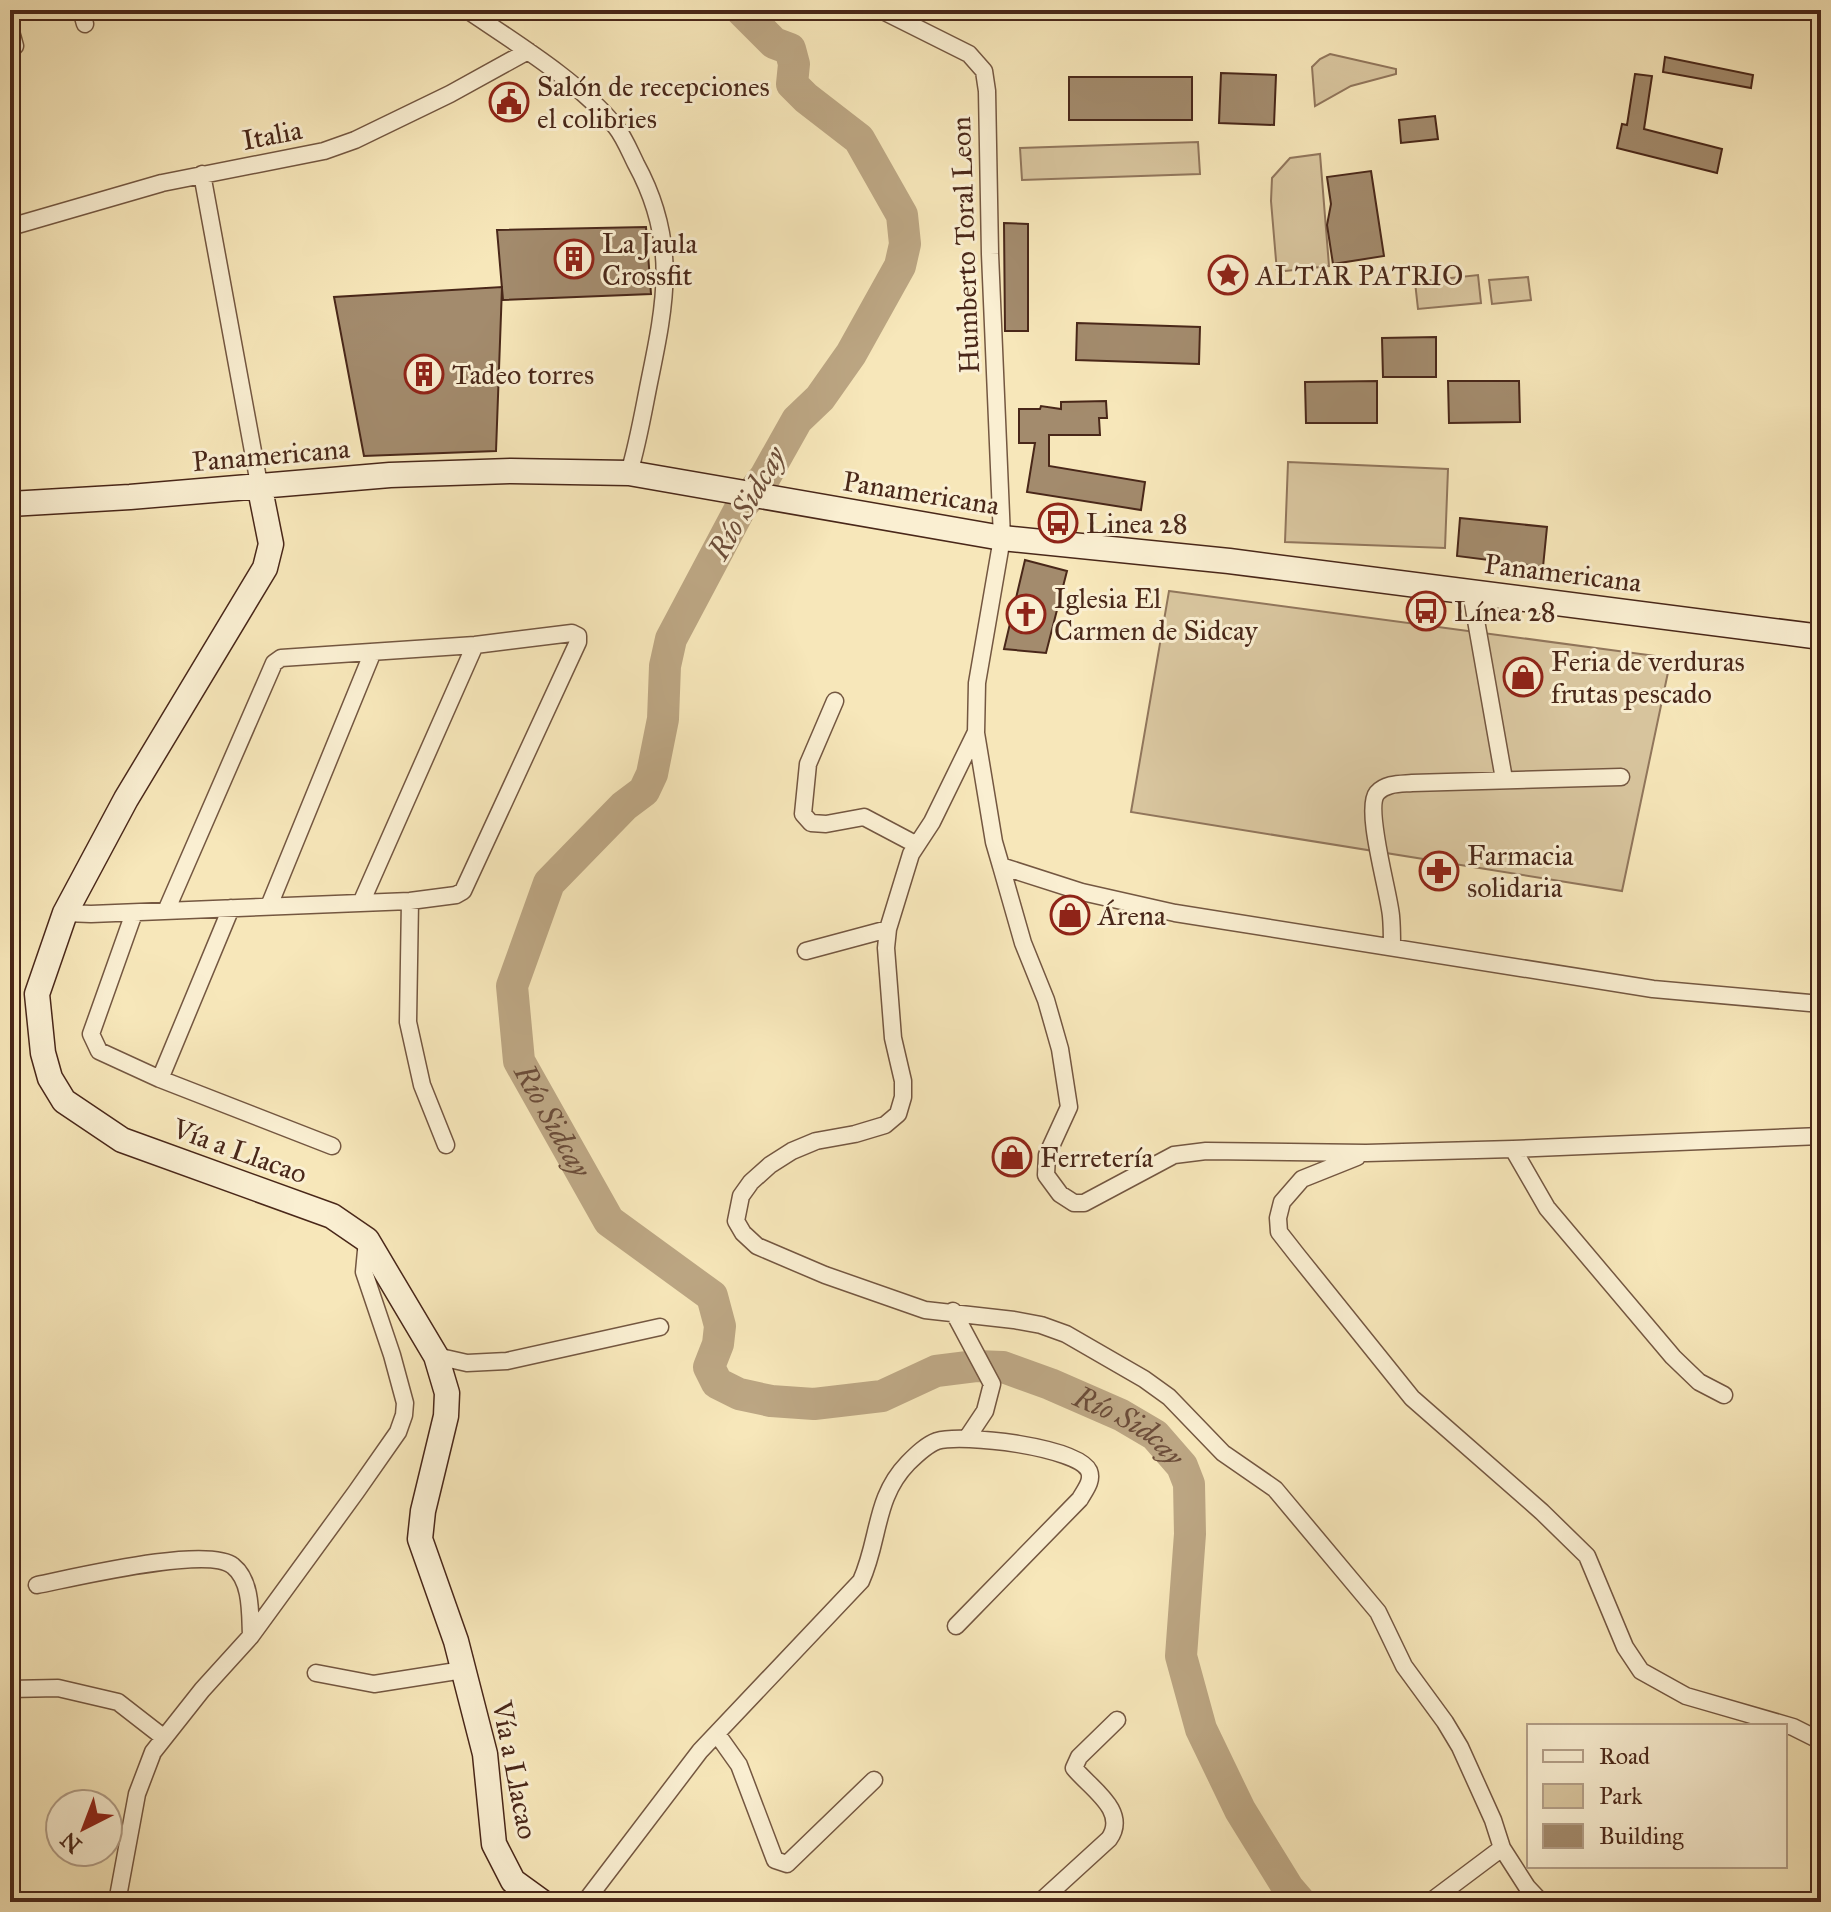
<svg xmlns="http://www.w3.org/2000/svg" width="1831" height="1912" viewBox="0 0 1831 1912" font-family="'IM FELL Great Primer',serif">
<rect width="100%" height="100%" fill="#f7e7ba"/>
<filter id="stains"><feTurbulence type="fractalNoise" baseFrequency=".0025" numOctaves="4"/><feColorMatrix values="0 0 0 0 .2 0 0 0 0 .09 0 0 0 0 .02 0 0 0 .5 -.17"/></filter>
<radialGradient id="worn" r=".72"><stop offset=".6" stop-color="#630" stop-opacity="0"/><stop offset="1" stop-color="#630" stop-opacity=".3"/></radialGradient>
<path fill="#d9c69f" stroke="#91765c" stroke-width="2" d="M1330,54l66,15v5l-45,12 -36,20 -3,-39 8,-8z
M1198,142l2,32 -178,6 -2,-32z
M1320,154l9,112 -52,6 -6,-71 1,-23 18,-20z
M1478,275l3,28 -63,6 -3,-27z
M1528,277l3,23 -39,4 -3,-24z
M1288,462l160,7 -3,79 -160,-6z
M1169,591l502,67 -49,233 -491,-79z"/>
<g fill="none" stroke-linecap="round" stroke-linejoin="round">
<path stroke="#8e7359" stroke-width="5" d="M1288,1888v14"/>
<path stroke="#bca683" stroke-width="32" id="s1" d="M741,10l33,33 16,6 4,15 -2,20 14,14 53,41 43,76 3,29 -5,22 -49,88 -31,44 -23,22 -32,57 -24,30 -70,132 -6,27 -2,53 -11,55 -8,17 -20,15 -75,77 -37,103 7,75 90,160 103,75 8,30 -2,18 -9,23 8,16 22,11 32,7 43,3 68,-8 54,-25 40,-5 27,1 47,17 71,31 34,20 27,31 7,18 1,50 -9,122 20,73 39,81 48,78 12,14"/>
</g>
<path fill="#a38b6d" stroke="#492719" stroke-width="2" d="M1665,57l88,18 -2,13 -88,-16z
M1221,73l55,2 -2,50 -55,-2z
M1635,74l17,2 -8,53 78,20 -5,24 -100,-25 5,-24 5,1z
M1069,77h123v43h-123z
M1435,116l3,23 -37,4 -2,-23z
M1371,171l13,85 -51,8 -6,-39 4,-21 -4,-27z
M1004,223l24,1v107h-23z
M646,227l5,67 -148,6 -6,-70z
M502,287l-6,164 -132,5 -30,-159z
M1077,323l123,4 -1,37 -123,-4z
M1436,337v40h-53l-1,-39z
M1377,381v42h-71l-1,-41z
M1448,381h71l1,41 -71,1z
M1106,401l1,17h-8l1,17h-51v31l96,16 -4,28 -114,-18 8,-49h-16v-34h21l1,-3 20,3v-7z
M1460,518l87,9 -4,40 -86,-11z
M1025,560l42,11 -21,82 -42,-4z"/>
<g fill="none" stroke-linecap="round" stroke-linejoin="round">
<defs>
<path id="street" d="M81,10l4,14
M467,10c47,32 113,72 149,117 8,10 14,25 20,37 42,77 30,137 13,219 -6,30 -11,60 -20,90
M881,10l88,44 15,17 3,20 3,163 12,284 -25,145 -1,50 18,109 7,24 81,26 93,21 478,76 168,15
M10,28l5,18
M202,174l57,310
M10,227l152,-44 162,-32 31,-11 95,-46 78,-43
M1471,592l33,187
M835,701l-27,63 -5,50 8,9 15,1 38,-7 53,28
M976,732l-44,90 -21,32 -23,75 -2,19 7,90 10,43v16l-5,17 -13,11 -30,9 -39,7 -24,10 -22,14 -19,17 -10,14 -5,25 7,12 14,13 68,29 100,35 89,10 27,5 25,9 78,45 25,18 54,56 52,36 103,123 26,54 41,56 15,25 33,73 9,28 25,39 14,15
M1001,866l22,77 23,57 14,49 9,58 -22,48 -1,20 14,19 14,9h10l90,-48 32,-4 160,2 147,-4 308,-13
M410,901l-2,121 14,63 24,60
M361,903l114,-258
M269,906l103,-252
M65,913l26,1 319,-13 46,-6 7,-4 115,-249v-6l-6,-3 -97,12 -194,13 -7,5 -108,248
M134,913l-43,121 8,17 61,28 172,67
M1392,947c0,-10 0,-21 -1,-31 -2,-24 -27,-107 -14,-123 9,-10 23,-9 35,-10l209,-6
M806,951l82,-22
M160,1079l71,-171
M1513,1149l34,59 126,149 26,25 25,13
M1357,1157l-55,22 -20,23 -4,16 1,14 18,23 115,143 130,114 45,44 38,91 16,24 45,25 107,31 28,14
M953,1311l39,73 -7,27 -18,27
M436,1356l31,7 40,-2 153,-34
M37,1585c36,-7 171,-40 196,-19 19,15 17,48 18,70
M316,1673l58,11 89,-14
M10,1689l48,-1 60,14 45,35
M717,1734l22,31 36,95 12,4 87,-84
M117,1902l20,-108 16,-42 49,-62 49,-54 105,-144 42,-60 6,-17 1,-12 -13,-48 -28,-83 3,-32
M585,1902l115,-151 161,-170c19,-42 13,-83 47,-118 8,-8 18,-18 29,-22 25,-8 141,6 152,30 4,10 -4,19 -9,28l-124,127
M1040,1902l69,-63c20,-28 -19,-51 -35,-71l5,-11 38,-37
M1430,1902l72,-54"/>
<path id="secondary" d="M259,484l12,60 -6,24 -139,231 -61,114 -28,81 6,59 7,25 14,23 58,39 210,76 35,24 69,116 11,37 -1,23 -23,95 -3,28 36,102 29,113 9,90 19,37 29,21
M10,504l120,-7 260,-22 121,-4 118,2 373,65 227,23 592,76"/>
</defs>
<use href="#street" stroke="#745741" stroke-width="19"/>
<use href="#secondary" stroke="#492719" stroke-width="27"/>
<use href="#street" stroke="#faefd2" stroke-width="16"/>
<use href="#secondary" stroke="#faefd2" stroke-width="24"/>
</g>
<defs>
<symbol id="civic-ring" viewBox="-11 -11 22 22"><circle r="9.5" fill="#faefd2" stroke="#8f2418" stroke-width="1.5"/><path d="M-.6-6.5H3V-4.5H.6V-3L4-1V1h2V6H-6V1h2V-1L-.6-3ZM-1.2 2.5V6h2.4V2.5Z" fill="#8f2418"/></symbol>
<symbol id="building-ring" viewBox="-11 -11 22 22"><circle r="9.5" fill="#faefd2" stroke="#8f2418" stroke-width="1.5"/><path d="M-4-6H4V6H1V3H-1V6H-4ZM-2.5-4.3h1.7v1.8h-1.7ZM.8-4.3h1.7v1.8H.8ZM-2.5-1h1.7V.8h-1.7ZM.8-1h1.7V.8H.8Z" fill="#8f2418"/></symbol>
<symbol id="sight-ring" viewBox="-11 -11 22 22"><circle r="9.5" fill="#faefd2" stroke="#8f2418" stroke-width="1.5"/><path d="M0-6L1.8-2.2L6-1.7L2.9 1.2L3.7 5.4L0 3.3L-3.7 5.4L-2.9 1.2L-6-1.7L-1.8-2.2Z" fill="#8f2418"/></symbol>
<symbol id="bus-ring" viewBox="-11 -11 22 22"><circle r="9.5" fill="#faefd2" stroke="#8f2418" stroke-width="1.5"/><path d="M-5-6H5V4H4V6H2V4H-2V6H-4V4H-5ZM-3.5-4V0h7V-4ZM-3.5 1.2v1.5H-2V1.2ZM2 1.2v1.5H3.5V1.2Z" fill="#8f2418"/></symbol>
<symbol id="church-ring" viewBox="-11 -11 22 22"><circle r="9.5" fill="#faefd2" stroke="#8f2418" stroke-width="1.5"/><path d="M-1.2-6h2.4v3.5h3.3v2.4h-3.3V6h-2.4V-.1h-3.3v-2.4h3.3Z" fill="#8f2418"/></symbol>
<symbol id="shop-ring" viewBox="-11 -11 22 22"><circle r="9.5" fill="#faefd2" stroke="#8f2418" stroke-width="1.5"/><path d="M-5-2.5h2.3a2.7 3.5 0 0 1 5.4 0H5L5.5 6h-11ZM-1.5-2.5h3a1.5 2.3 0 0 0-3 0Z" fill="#8f2418"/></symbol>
<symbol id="pharmacy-ring" viewBox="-11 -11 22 22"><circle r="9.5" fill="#faefd2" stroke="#8f2418" stroke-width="1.5"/><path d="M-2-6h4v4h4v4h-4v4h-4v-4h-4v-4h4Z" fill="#8f2418"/></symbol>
</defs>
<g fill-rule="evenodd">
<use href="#civic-ring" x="487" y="80" width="44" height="44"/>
<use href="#building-ring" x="552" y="237" width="44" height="44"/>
<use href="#sight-ring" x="1206" y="253" width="44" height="44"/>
<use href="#building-ring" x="402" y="352" width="44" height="44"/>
<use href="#bus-ring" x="1036" y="501" width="44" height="44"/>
<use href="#bus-ring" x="1404" y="589" width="44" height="44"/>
<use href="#church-ring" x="1004" y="592" width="44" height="44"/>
<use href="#shop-ring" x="1501" y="655" width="44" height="44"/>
<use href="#pharmacy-ring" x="1417" y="849" width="44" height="44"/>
<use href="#shop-ring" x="1048" y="893" width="44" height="44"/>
<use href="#shop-ring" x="990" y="1135" width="44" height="44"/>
</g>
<g text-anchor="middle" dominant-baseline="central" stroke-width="6" stroke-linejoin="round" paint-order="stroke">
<g font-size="28" fill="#492719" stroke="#faefd2" text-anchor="start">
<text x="537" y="86">Salón de recepciones<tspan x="537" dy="32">el colibries</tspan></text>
<text x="602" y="243">La Jaula<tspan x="602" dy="32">Crossfit</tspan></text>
<text x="1256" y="275">ALTAR PATRIO</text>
<text x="452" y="374">Tadeo torres</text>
<text x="1086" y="523">Linea 28</text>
<text x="1054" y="598">Iglesia El<tspan x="1054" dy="32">Carmen de Sidcay</tspan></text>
<text x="1454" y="611">Línea 28</text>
<text x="1551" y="661">Feria de verduras<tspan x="1551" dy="32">frutas pescado</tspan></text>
<text x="1467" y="855">Farmacia<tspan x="1467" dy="32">solidaria</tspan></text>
<text x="1098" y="915">Árena</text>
<text x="1040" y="1157">Ferretería</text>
</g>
<g font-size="28" fill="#492719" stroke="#faefd2">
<text transform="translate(272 135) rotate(-11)">Italia</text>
<text transform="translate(965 245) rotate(-92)">Humberto Toral Leon</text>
<text transform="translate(271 455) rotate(-5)">Panamericana</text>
<text transform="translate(921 493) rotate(9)">Panamericana</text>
<text transform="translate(1563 573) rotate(7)">Panamericana</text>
<text transform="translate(240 1151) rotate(20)">Vía a Llacao</text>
<text transform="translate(515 1770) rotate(79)">Vía a Llacao</text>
</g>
<g font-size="30" font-style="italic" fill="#6c4d39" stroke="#faefd2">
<text transform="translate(747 503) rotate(-60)">Río Sidcay</text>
<text stroke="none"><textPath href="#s1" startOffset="1306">Río Sidcay</textPath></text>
<text stroke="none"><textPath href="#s1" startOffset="2076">Río Sidcay</textPath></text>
</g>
</g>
<rect width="1831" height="1912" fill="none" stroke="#f7e7ba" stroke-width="40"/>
<rect x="12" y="12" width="1807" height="1888" fill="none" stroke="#492719" stroke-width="4"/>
<rect x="20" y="20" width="1791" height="1872" fill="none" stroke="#492719" stroke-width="2"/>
<rect x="1527" y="1724" width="260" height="144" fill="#faefd2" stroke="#b39f88" stroke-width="2"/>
<rect x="1543" y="1750" width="40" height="12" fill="#faefd2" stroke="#b39f88" stroke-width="2"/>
<text x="1599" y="1764" font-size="24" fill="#492719">Road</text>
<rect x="1543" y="1784" width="40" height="24" fill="#d9c69f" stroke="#b39f88" stroke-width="2"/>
<text x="1599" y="1804" font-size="24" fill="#492719">Park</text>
<rect x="1543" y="1824" width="40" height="24" fill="#a38b6d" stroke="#b39f88" stroke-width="2"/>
<text x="1599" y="1844" font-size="24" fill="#492719">Building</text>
<g transform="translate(84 1828) rotate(222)"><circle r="38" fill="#faefd2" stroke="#b39f88" stroke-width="2"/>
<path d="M0-6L14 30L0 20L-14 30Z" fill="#8f2418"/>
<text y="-12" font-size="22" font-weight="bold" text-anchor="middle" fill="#492719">N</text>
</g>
<rect width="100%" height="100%" filter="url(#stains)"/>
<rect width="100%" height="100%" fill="url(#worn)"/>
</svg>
